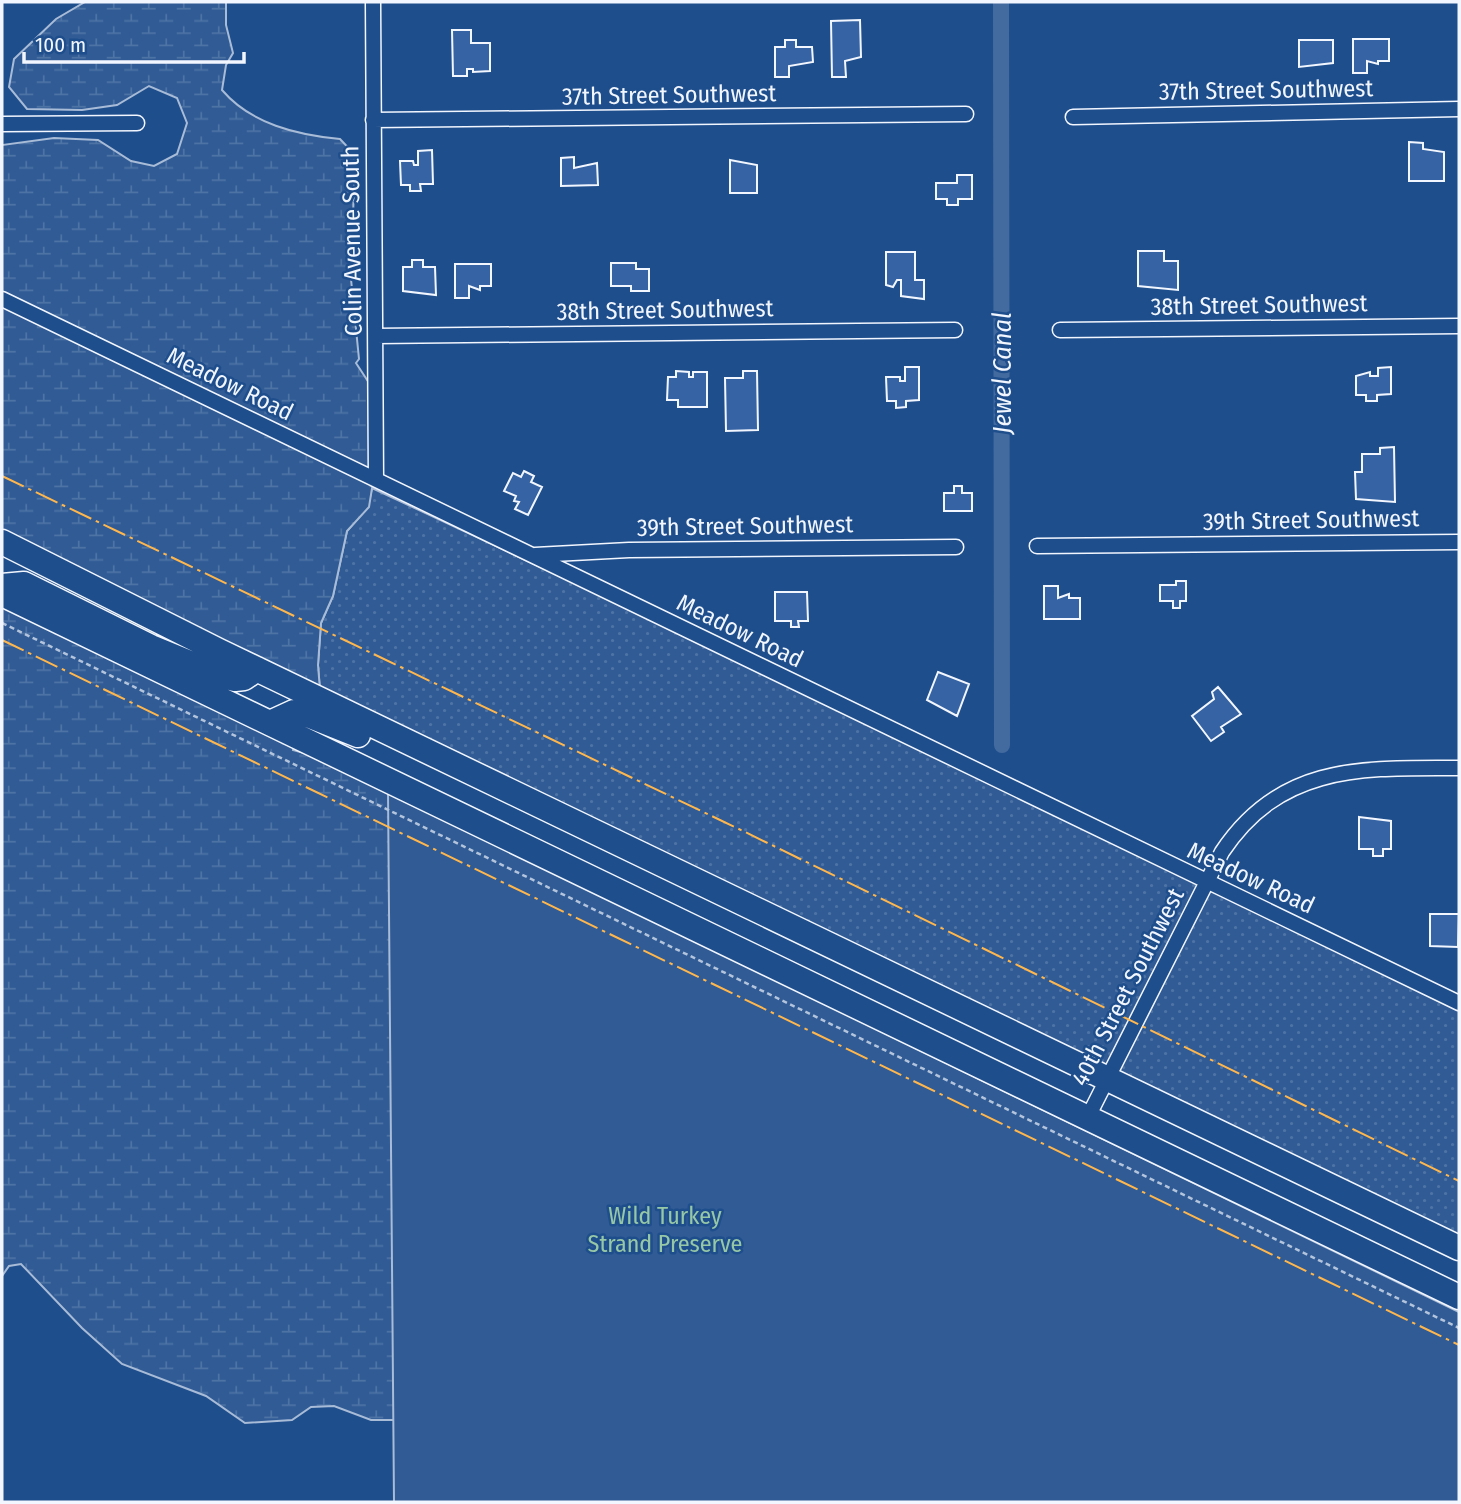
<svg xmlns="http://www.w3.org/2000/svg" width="1461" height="1504" viewBox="0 0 1461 1504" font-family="'Fira Sans Condensed',sans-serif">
<defs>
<pattern id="grass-dots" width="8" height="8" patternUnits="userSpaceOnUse" patternTransform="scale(1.75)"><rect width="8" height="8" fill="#305b95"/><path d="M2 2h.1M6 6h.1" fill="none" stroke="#4e73a5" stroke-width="1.8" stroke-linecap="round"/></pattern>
<pattern id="wetland-marsh" width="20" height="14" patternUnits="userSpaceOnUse" patternTransform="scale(1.75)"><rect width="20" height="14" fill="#305b95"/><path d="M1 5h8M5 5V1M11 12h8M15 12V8" fill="none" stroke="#4e73a5"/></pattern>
</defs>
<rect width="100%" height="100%" fill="#1f4e8c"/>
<path fill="url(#grass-dots)" stroke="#a8bbd7" stroke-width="2" d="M372,488l1087,510v241l-1139,-549 -2,-25 3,-42 12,-27 14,-65 21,-24z"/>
<path fill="url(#wetland-marsh)" stroke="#a8bbd7" stroke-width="2" d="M85,2h141v23l7,28 -7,12 -4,25c29,34 75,45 118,49l15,16 -4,124 8,80 -3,4 19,29 -1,84 -5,31 -22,24 -14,65 -12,27 -3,42 2,25 -318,-157v-388l52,-7 44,2 33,21 23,5 23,-12 10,-31 -10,-25 -28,-12 -32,19 -35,5 -55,-1 -18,-22 5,-28 42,-40z
M2,603l292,140 -1,7 33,9 74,37 9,624h-38l-37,-14 -23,1 -19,13 -47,3 -39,-27 -84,-32 -40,-36 -61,-64 -12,2 -7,10z"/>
<path fill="#305b95" stroke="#a8bbd7" stroke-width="2" d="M388,792l1071,520v190h-1065z"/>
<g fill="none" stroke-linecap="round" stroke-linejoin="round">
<path stroke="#446ba0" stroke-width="16" d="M1001,2l1,743"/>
</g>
<path fill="#3563a3" stroke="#f2f6ff" stroke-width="2" d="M860,20l1,37 -16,4 1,16h-14l-1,-56z
M452,30h19v13h19v28l-17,1v-3h-6v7h-14z
M1353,39h36v22h-11v3l-11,-3v12h-14z
M785,40h11v7h16l1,15 -24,4v11h-14v-30h10z
M1299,40h34v23l-34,4z
M1409,142l14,1v6l21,3v29h-35z
M432,150l1,34h-13l1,7h-11v-6h-9l-1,-24h13l1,4h4v-14z
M574,157v11l23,-5 1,22 -37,1v-28z
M730,160l27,5v28h-27z
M957,175h15v24h-14v6h-11v-6h-11v-16h21z
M1138,251h26v10h14v29l-40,-4z
M886,252h29v28h9v19l-23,-3v-16h-4l-4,7 -7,-2z
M412,260h11v7h12l1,28 -33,-4v-24h9z
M611,263h25v6h13v22h-18v-5h-20z
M455,264h36v22h-11v4l-11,-4v12h-14z
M905,367h14v33l-13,1v6l-10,1v-7h-9l-1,-24h14v4h5z
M1391,367v27l-14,1v6h-11v-6h-10v-19l14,-4v4h8v-8z
M676,371l13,1v5h4v-5h14v35h-29v-7h-11l1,-23h8z
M743,371h14l1,59 -32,1 -1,-53h18z
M1394,447l1,55 -39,-3 -1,-27h7v-18h18v-6z
M524,471l10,5 -3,6 11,5 -14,28 -13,-6 4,-7 -5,-1 2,-5 -12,-5 9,-18 8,4z
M954,486h8v7h10v18h-28v-18h10z
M1176,581h10v20h-6v7h-7v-7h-13v-16h16z
M1044,586h14v12l11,-4v4h11v21h-36z
M775,592h32l1,29h-10l1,6h-8v-6h-16z
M938,672l31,12 -12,32 -30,-16z
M1218,687l23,27 -20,13 3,5 -13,9 -19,-25 22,-17 -2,-7z
M1359,817l32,4v28h-8v7h-10v-7h-14z
M1430,914h29l-1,33 -28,-1z"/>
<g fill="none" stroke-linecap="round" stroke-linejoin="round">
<defs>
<path id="street" d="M373,2l3,477
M1073,117l386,-8
M373,120l593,-6
M2,124l135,-1
M2,299l1457,704
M1060,330l399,-4
M376,336l579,-6
M1037,546l422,-4
M535,555l94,-5 327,-3
M1088,1117l134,-265c59,-89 142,-84 237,-84"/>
<path id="highway" d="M2,542l217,109 1240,597
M2,586l22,-2 127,63 68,28 16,4 9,-1 13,-9
M2,594l1457,703
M270,723l24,-11 9,1 55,22"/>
</defs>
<use href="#street" stroke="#f2f6ff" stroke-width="17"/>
<use href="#highway" stroke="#f2f6ff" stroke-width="27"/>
<path stroke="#b3c4dc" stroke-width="2.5" stroke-dasharray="5 3.5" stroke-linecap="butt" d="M2,623l1457,705"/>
<use href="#street" stroke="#1f4e8c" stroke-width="14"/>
<use href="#highway" stroke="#1f4e8c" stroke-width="24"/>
<path stroke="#ffb74d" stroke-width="2" stroke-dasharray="24 5 3.5 5" stroke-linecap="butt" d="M2,476l741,355 716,350
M2,640l1457,705"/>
</g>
<g text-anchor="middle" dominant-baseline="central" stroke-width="5" stroke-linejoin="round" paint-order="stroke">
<g font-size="24" fill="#f2f6ff" stroke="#1f4e8c">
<text transform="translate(1266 90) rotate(-1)">37th Street Southwest</text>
<text transform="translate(669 95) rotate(-1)">37th Street Southwest</text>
<text transform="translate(352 241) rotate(-91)">Colin Avenue South</text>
<text transform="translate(1259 305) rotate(-1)">38th Street Southwest</text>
<text transform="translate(665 310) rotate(-1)">38th Street Southwest</text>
<text transform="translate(230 384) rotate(26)">Meadow Road</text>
<text transform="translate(1311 520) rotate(-1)">39th Street Southwest</text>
<text transform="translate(745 526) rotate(-1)">39th Street Southwest</text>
<text transform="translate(740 631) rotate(26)">Meadow Road</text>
<text transform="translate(1251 878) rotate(25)">Meadow Road</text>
<text transform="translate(1128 987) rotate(-63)">40th Street Southwest</text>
</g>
<g font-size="24" fill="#97c8a6" stroke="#1f4e8c">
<text x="665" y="1216">Wild Turkey<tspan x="665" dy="28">Strand Preserve</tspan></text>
</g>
<g font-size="26" font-style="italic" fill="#f2f6ff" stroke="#1f4e8c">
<text transform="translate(1002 373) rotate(-90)">Jewel Canal</text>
</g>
</g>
<rect width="1461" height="1504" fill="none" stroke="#f2f6ff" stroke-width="7"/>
<path d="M24 52v10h220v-10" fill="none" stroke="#f2f6ff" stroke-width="3.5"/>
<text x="35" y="52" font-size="21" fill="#f2f6ff" stroke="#1f4e8c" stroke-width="5" paint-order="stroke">100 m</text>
</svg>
